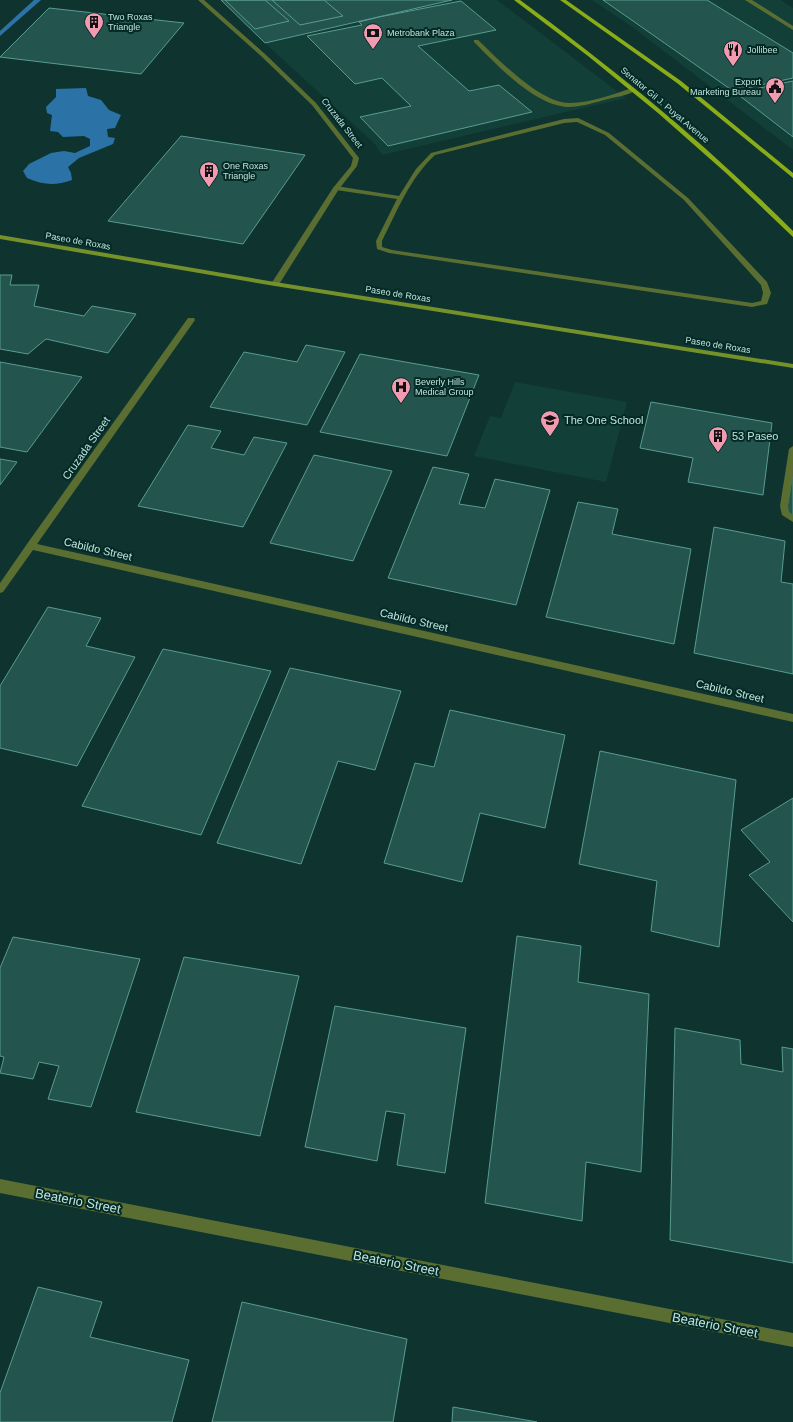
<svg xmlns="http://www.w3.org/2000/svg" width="793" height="1422" viewBox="0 0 793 1422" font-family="Arial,sans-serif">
<rect width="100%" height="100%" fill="#0f342f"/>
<path fill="#133f39" d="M452,0h45l129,98 -244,57 -7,-11 -110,-101z
M592,0h189l12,8v142l-162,-124z
M515,382l112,20 -21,80 -132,-26 16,-40 11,2z"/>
<path fill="#2b73a7" d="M86,88l2,8 13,4 8,10 12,5 -6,13 -8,1 1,8 7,1 -2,6 -34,14 -11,9 3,6 1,7c-17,6 -29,5 -45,-2l-4,-7 6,-7 22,-11 13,-2 11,2 15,-7v-7l-6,-3 -21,1 -5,-5 -8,-1 2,-16 -5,-2 -1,-6 10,-10v-8z"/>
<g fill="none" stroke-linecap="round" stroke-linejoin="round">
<path fill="#2b73a7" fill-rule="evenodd" d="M34,0h7l-41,36v-5z"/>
</g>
<path fill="#23544d" stroke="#589c92" d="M221,0h231l-187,43z
M225,0h40l24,21 -34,8z
M272,0h52l19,16 -43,9z
M603,0h104l86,53v25l-60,13z
M461,1l35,29 -78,16 51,45 30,-6 33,27 -144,34 -28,-29 51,-11 -29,-28 -27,6 -48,-48 55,-11 -3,-3 20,-5z
M49,8l135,15 -43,51 -141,-17z
M793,81v56l-57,-44z
M181,136l124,19 -62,89 -135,-23z
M0,275h12l-2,10h29l-5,21 50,10 8,-10 44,8 -28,39 -62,-14 -18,15 -28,-5z
M306,345l39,7 -38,73 -97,-18 34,-55 53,10z
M360,354l119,21 -32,81 -127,-24z
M0,362l82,15 -55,75 -27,-5z
M651,402l121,21 -9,72 -75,-13 5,-24 -53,-10z
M188,425l33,6 -10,17 33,7 10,-18 33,6 -44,84 -105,-21z
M314,455l78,16 -39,90 -83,-18z
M0,459l17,3 -17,23z
M433,467l36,7 -10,30 26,4 10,-29 55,11 -34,115 -128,-27z
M793,470v47l-7,-3z
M578,502l40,7 -6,25 79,15 -17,95 -128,-27z
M714,527l71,14 -4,41 12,2v90l-99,-21z
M48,607l53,11 -15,28 49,11 -58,109 -77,-18v-62z
M163,649l108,22 -70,164 -119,-29z
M290,668l111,23 -26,79 -37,-9 -37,103 -84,-21z
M450,710l115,25 -20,93 -65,-15 -18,69 -78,-19 31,-100 19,4z
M600,751l136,29 -17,167 -68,-16 6,-50 -78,-17z
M793,798v124l-44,-47 21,-13 -29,-32z
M517,936l64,10 -3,36 71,12 -8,178 -55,-10 -4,59 -97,-18z
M13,937l127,22 -49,148 -43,-8 11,-33 -20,-4 -6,17 -33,-6 4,-16 -4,-1v-88z
M184,957l115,19 -39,160 -124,-24z
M335,1006l131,22 -21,145 -48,-8 8,-51 -19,-3 -9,50 -72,-14z
M675,1028l65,12 1,24 42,8 -1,-25 11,2v214l-123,-23z
M38,1287l64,15 -12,35 99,23 -17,62h-172v-29z
M242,1302l165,37 -14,83h-181z
M453,1407l84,15h-85z"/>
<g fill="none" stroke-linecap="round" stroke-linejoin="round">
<path fill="#5b6e32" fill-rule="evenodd" d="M745,0h7l41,26v4z
M474,40h4c20,19 63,64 92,63 22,0 42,-9 63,-15l3,2c-8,6 -22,7 -32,10 -11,3 -24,7 -36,7 -34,-2 -71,-42 -94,-65z
M578,118l31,15 79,65 79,84 4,11 -4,11 -15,3 -363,-54 -12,-4 -1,-8 21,-42 -61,-9 -3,-2 3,-2 63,10 17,-27 15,-16 133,-34zM577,122l28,13 79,65 77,85 2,8 -2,8 -9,2 -360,-53 -10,-3v-6c15,-30 28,-63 53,-86l129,-32z
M793,446v30l-5,30 1,6 4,3v7l-11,-7 -2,-9 9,-57z"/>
<path fill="#5b6e32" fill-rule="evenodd" d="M198,0h6l61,54 51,49 43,55 -2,8 -18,23 -61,97 -7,-2 62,-96 18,-22 2,-8 -41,-53 -51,-49z
M188,318h6l1,2 -158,224 756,170v8l-760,-172 -30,42 -3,1v-10l27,-39z
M0,1179l793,154v14l-793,-154z"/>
<path fill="#75912a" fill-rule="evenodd" d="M0,235l275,47 518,82v4l-518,-82 -275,-47z"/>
<path fill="#89ac18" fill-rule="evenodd" d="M514,0h6c97,71 188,146 273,231v6l-67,-64 -68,-60 -70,-57z
M560,0h6l115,81 112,92v5l-116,-95z"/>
</g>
<defs>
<symbol id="building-pin" viewBox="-11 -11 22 30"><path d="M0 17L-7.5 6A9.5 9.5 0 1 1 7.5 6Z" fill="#f29ab0" stroke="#032a25"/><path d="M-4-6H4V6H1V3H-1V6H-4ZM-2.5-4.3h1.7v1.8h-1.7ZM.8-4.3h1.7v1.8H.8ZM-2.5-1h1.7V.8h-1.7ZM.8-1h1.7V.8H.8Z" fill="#111"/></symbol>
<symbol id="bank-pin" viewBox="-11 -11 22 30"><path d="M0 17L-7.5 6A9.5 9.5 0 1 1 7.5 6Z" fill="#f29ab0" stroke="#032a25"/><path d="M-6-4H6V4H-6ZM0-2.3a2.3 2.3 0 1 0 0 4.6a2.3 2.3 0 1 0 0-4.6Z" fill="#111"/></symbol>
<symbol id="restaurant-pin" viewBox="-11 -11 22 30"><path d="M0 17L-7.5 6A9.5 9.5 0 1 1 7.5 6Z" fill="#f29ab0" stroke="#032a25"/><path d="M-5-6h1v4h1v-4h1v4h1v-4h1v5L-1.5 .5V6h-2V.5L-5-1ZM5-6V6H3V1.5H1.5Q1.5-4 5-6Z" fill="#111"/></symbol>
<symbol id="civic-pin" viewBox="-11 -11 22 30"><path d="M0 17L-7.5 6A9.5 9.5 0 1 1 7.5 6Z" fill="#f29ab0" stroke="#032a25"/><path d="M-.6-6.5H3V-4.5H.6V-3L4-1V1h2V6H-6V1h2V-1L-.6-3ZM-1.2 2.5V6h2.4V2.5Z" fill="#111"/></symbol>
<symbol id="hospital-pin" viewBox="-11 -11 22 30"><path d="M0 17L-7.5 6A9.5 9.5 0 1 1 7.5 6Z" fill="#f29ab0" stroke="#032a25"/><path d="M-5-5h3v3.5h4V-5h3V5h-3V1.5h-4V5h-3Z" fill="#111"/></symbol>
<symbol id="university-pin" viewBox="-11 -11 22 30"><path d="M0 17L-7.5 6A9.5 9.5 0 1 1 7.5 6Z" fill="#f29ab0" stroke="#032a25"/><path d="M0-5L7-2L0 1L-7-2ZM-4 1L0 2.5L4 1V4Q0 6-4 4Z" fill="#111"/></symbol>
</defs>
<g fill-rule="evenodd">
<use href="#building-pin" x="83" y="11" width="22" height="30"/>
<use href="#bank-pin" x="362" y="22" width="22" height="30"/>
<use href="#restaurant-pin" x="722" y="39" width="22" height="30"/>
<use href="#civic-pin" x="764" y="76" width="22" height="30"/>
<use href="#building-pin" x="198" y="160" width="22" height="30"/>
<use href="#hospital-pin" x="390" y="376" width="22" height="30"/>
<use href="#university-pin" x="539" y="409" width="22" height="30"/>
<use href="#building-pin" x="707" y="425" width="22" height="30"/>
</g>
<g text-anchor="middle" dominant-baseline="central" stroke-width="4" stroke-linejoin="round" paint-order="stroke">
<g font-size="9" fill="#c2e3dd" stroke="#032a25" text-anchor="start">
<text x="108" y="17">Two Roxas<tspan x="108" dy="10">Triangle</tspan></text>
<text x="387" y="33">Metrobank Plaza</text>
<text x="747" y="50">Jollibee</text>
<text x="761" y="82" text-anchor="end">Export<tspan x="761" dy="10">Marketing Bureau</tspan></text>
<text x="223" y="166">One Roxas<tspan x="223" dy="10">Triangle</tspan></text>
<text x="415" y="382">Beverly Hills<tspan x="415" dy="10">Medical Group</tspan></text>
</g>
<g font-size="9" fill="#c2e3dd" stroke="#032a25">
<text transform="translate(665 105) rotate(40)">Senator Gil J. Puyat Avenue</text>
<text transform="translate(342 123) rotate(52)">Cruzada Street</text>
<text transform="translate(78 241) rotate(10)">Paseo de Roxas</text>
<text transform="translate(398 294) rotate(9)">Paseo de Roxas</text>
<text transform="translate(718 345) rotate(9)">Paseo de Roxas</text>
</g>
<g font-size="11" fill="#c2e3dd" stroke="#032a25" text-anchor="start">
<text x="564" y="420">The One School</text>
<text x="732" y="436">53 Paseo</text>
</g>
<g font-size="11" fill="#c2e3dd" stroke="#032a25">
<text transform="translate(86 448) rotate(-55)">Cruzada Street</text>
<text transform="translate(98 549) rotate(13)">Cabildo Street</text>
<text transform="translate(414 620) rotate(13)">Cabildo Street</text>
<text transform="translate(730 691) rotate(13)">Cabildo Street</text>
</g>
<g font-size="13" fill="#c2e3dd" stroke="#032a25">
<text transform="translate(78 1201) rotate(11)">Beaterio Street</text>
<text transform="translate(396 1263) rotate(11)">Beaterio Street</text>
<text transform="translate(715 1325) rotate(11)">Beaterio Street</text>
</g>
</g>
</svg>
